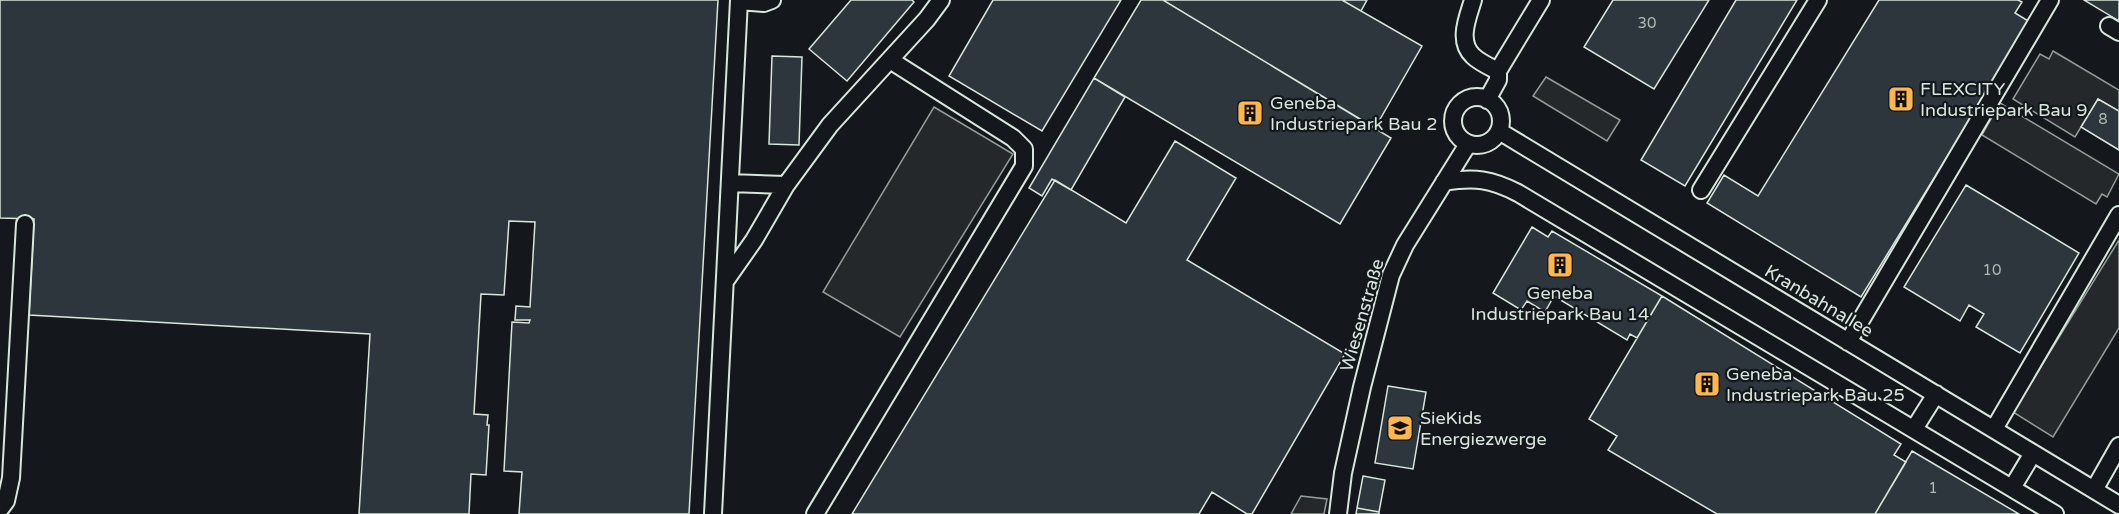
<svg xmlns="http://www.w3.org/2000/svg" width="2119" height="514" viewBox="0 0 2119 514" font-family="'Varela Round',sans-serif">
<rect width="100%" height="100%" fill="#14181c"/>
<path fill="#24282b" stroke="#939e99" stroke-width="1.5" d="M2053,51l66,39v21l-21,-12 -23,38 -62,-38 27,-45 9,5z
M1546,77l74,43 -13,21 -74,-45z
M2000,103l119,71 -12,23 -5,-3 -6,10 -114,-69z
M934,107l79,47 -113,183 -77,-45z
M2119,240v88l-66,109 -40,-25z
M1301,496l26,3 -3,15h-33z"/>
<path fill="#2c363c" stroke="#d8e6dc" stroke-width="1.5" d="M0,0h718l-29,514h-170l3,-42 -18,-1 8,-149 17,1 1,-3h-15l1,-14 14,1 5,-85 -26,-1 -5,74 -23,-1 -7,120 14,1 -1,10h2l-3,50 -15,-1 -2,40h-110l11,-180 -341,-19 5,-96 -34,-1z
M851,0h61l2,2 -67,79 -38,-32z
M993,0h128l-79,131 -93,-55z
M1141,0h22l228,138 -51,86 -246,-146z
M1163,0h179l80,46 -47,82z
M1342,0h25l-6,11z
M1613,0h96l-55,89 -70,-42z
M1736,0h61l-112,186 -44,-26z
M1879,0h139l4,2 -7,11 15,9 -169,275 -154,-94 17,-28 34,21z
M2084,0h35v21z
M772,56l30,1 -3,88 -30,-1z
M1094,78l31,19 -54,93 -19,-11 -10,17 -13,-8z
M2098,99l21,12v39l-38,-23z
M1175,141l61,37 -49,82 158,94 -93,160h-5l-35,-22 -13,22h-347l203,-334 71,43z
M1966,185l113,68 -59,100 -44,-26 8,-13 -15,-9 -9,16 -56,-34z
M1532,227l16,10 4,-6 110,65 -25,42 -7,-4 -3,6 -73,-44 -9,16 -18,-11 -6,9 -28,-17z
M1662,296l239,148 -7,11 12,7 -31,52h-158l-109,-64 9,-14 -28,-17z
M1388,386l38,6 -13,77 -38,-6z
M1912,451l107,63h-144z
M1363,476l22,4 -6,32 -22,-4z
M1357,508l22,4v2h-23z"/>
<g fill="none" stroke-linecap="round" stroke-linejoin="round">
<defs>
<path id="minor" d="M1473,0c-5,17 -16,41 0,56 6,6 17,11 25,15
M739,1l25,2 8,-3
M2109,26l10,6
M1453 121a24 24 0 1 1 48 0a24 24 0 1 1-48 0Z
M1487,100l11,-20v-9l43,-71
M1499,131l620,374
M1444,182c31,-5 47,-3 74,11l537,321
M730,183l56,2
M1701,190l117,-190
M726,280l28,-40 32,-55 44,-60 97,-106 14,-19
M1848,342l202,-342
M1914,429l22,-35
M1994,429l125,-214
M2012,488l21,-35
M2094,490l25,-44
M0,509l6,-8 5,-23 14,-254
M713,514l26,-514
M815,514l209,-348v-17l-11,-11 -123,-78
M1338,514l5,-41 19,-86 29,-112 14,-30 63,-101"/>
</defs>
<use href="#minor" stroke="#d8e6dc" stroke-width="20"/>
<use href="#minor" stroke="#14181c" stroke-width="16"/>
</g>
<defs>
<symbol id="building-square" viewBox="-11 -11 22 22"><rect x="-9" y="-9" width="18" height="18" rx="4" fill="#ffb74d" stroke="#14181c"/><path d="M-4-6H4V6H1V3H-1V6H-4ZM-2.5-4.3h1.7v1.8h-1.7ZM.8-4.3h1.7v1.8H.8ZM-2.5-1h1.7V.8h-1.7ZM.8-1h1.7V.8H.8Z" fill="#111"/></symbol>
<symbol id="school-square" viewBox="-11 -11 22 22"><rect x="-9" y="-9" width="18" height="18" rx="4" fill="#ffb74d" stroke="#14181c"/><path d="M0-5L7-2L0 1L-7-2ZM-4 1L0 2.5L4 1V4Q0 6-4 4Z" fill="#111"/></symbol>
</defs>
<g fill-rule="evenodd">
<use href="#building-square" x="1886" y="84" width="30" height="30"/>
<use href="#building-square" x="1235" y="98" width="30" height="30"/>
<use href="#building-square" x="1545" y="250" width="30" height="30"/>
<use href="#building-square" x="1692" y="369" width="30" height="30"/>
<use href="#school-square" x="1385" y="413" width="30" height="30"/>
</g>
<g text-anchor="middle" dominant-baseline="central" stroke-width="4.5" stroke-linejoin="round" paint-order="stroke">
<g font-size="15" fill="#adbab4">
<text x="1647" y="23">30</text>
<text x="2103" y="119">8</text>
<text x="1992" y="270">10</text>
<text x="1933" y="488">1</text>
</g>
<g font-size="18" fill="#d8e6dc" stroke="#14181c" text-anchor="start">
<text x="1920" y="89">FLEXCITY<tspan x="1920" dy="21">Industriepark Bau 9</tspan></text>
<text x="1270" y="103">Geneba<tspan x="1270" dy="21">Industriepark Bau 2</tspan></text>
<text x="1560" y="293" text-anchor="middle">Geneba<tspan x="1560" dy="21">Industriepark Bau 14</tspan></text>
<text x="1726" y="374">Geneba<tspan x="1726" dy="21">Industriepark Bau 25</tspan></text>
<text x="1420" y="418">SieKids<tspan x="1420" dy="21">Energiezwerge</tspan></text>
</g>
<g font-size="18" fill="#d8e6dc" stroke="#14181c">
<text transform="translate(1819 301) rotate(31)">Kranbahnallee</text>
<text transform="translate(1362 315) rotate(-74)">Wiesenstraße</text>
</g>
</g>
</svg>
